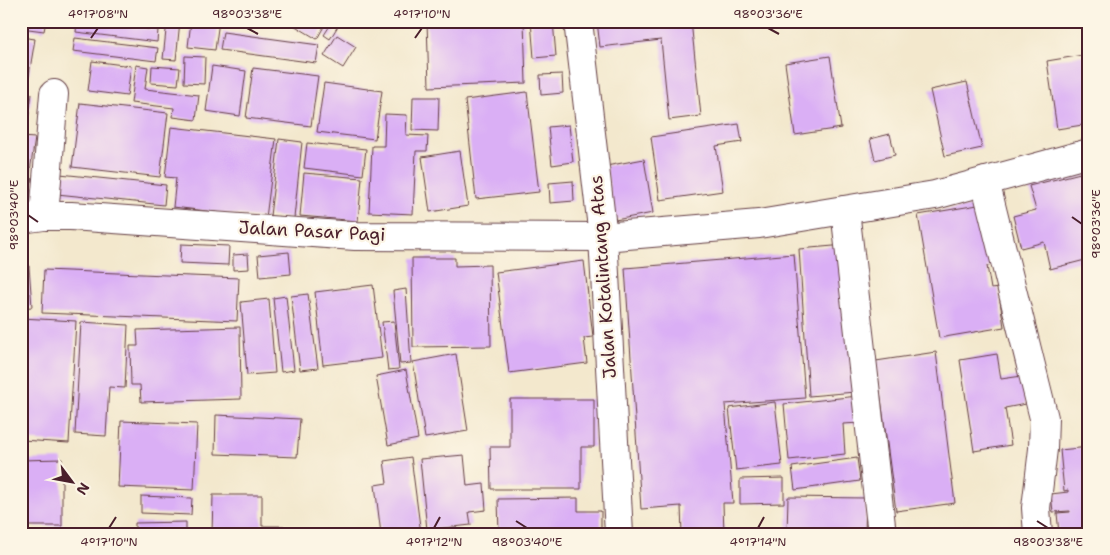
<svg xmlns="http://www.w3.org/2000/svg" width="1110" height="555" viewBox="0 0 1110 555" font-family="'Shantell Sans',sans-serif">
<rect width="100%" height="100%" fill="#fcf5e5"/>
<filter id="ink" filterUnits="userSpaceOnUse"><feTurbulence type="fractalNoise" baseFrequency=".02" numOctaves="2"/><feDisplacementMap in="SourceGraphic" scale="10" xChannelSelector="R" yChannelSelector="G"/><feConvolveMatrix kernelMatrix="1 2 1 2 8 2 1 2 1" color-interpolation-filters="sRGB"/></filter>
<filter id="wash" filterUnits="userSpaceOnUse"><feTurbulence type="fractalNoise" baseFrequency=".0096" numOctaves="4" result="noise"/><feDisplacementMap in="SourceGraphic" scale="20" xChannelSelector="R" yChannelSelector="G"/><feGaussianBlur stdDeviation="1.12" result="paint"/><feColorMatrix in="noise" values="0 0 0 0 0 0 0 0 0 0 0 0 0 0 0 0 0 1.4 0 .05"/><feComposite in="paint" operator="in"/></filter>
<g filter="url(#wash)">
<rect width="100%" height="100%" fill="#f3e8cd"/>
<g id="blocks">
<path fill="#daaff5" d="M21,21h25l-2,10 -23,-3z
M77,21l81,9 -1,12 -81,-10z
M138,21h24l-1,4 -23,-2z
M167,21h13l-4,39 -13,-1z
M191,21h28l-4,29 -27,-3z
M287,21h40l-10,18z
M333,21h8l-11,18 -6,-4z
M427,21h97l2,62 -97,4z
M531,21h22l3,35 -22,2z
M597,21h94l10,95 -32,4 -8,-80 -61,7z
M223,32l96,13 -3,18 -96,-13z
M337,35l19,12 -13,21 -19,-12z
M21,37l14,2 -8,48 -6,-1z
M75,38l83,10 -2,13 -83,-10z
M1089,54v70l-32,5 -10,-68z
M185,56l20,1 -1,27 -20,-1z
M830,56l11,72 -46,7 -10,-72z
M92,61l39,5 -4,30 -39,-5z
M136,65l12,2 -3,22 54,6 -3,25 -23,-3 1,-9 -43,-5z
M152,66l28,2 -2,17 -27,-2z
M212,66l34,5 -6,45 -34,-5z
M253,68l65,8 -7,50 -65,-8z
M562,74l1,19 -22,2 -1,-20z
M967,82l15,66 -37,8 -15,-66z
M324,83l58,8 -7,48 -58,-7z
M527,92l12,100 -63,7 -11,-99z
M21,93l11,1 -6,38 -5,-1z
M413,97h26l-1,34 -26,-1z
M80,103l88,10 -8,64 -88,-10z
M385,114l22,1 -1,20 22,1 -1,15h-11l-3,63 -44,-2 3,-66h12z
M739,124l3,18 -26,4 7,45 -63,9 -9,-63z
M569,125l4,37 -21,3 -4,-38z
M171,127l105,12 -10,79 -93,-11 3,-29 -11,-1z
M890,134l5,21 -20,5 -5,-21z
M21,137l14,1 -11,73 -3,-1z
M279,139l23,3 -8,76 -24,-2z
M307,143l59,6 -3,26 -59,-7z
M460,151l8,55 -38,6 -8,-55z
M644,159l9,54 -38,7 -9,-54z
M1088,171l1,88 -39,10 -6,-27 -23,6 -8,-32 23,-6 -7,-24z
M304,173l58,5 -4,43 -58,-5z
M60,174l106,11 -2,20 -107,-11z
M573,181l1,20 -24,2 -1,-20z
M984,204l11,61 -8,1 4,23 7,-1 6,39 -65,11 -21,-123z
M181,244l48,2 -1,19 -48,-2z
M845,245l10,147 -46,4 -10,-147z
M289,252l2,22 -31,3 -2,-22z
M248,254l1,15 -16,1v-15z
M794,254l11,144 -80,6 8,99h-10l1,31h-42l-1,-28 -40,3 -16,-241z
M412,258h43v8l35,-1 1,81 -78,1z
M584,261l9,76 -9,1 3,25 -78,10 -13,-101z
M29,266l3,41 -11,1v-41z
M44,270l195,8 -2,43 -195,-8z
M373,285l9,73 -59,7 -8,-73z
M406,289l5,74 -11,1 -7,-73z
M308,294l10,74 -18,2 -9,-74z
M286,296l8,74 -13,2 -8,-74z
M269,299l6,74 -28,2 -6,-73z
M21,318l55,3 -7,122 -48,-3z
M394,321l5,48 -11,1 -6,-48z
M81,322l47,3 -3,63 -16,-1 -3,49 -31,-2z
M240,327l1,72 -100,3 -1,-17h-9l-1,-39h8l-1,-16z
M936,352l19,151 -59,8 -20,-150z
M456,354l12,77 -43,7 -12,-76z
M997,354l4,25 21,-3 4,28 -21,4 6,37 -37,6 -14,-91z
M406,370l12,69 -30,6 -12,-69z
M858,396l2,27 -17,1 2,30 -56,6 -5,-56z
M510,399h84v48h-13v42h-90l-1,-42h20z
M775,402l7,63 -46,5 -7,-62z
M216,415l84,4 -3,38 -82,-3z
M121,421l76,3 -3,66 -76,-3z
M1089,447v87h-30l-2,-21 13,-1v-1l-17,1 -2,-18 17,-2v-2l-4,1 -4,-41z
M464,455l3,31 17,-2 2,26 -17,2 2,13 -44,5 -7,-71z
M411,457l10,77h-40l-6,-49 12,-2 -3,-22z
M857,458l3,23 -65,9 -3,-23z
M62,459v67h-41v-66z
M784,478v25l-44,1v-25z
M213,495h49v31h22v8h-72z
M141,496l51,2 -1,17 -50,-2z
M788,497l78,1 -1,36h-78z
M578,498v13h23v23h-102l-1,-35z
M186,522v12h-51v-11z"/>
</g>
</g>
<g filter="url(#ink)">
<use href="#blocks" fill-opacity="0" stroke="#633d43" stroke-width="1"/>
<g fill="none" stroke-linecap="round" stroke-linejoin="round">
<defs>
<path id="minor" d="M985,181l59,237 -1,31 -7,59 2,26
M845,210l37,324
M44,216l10,-122
M21,219l23,-3h27l284,20 248,1"/>
<path id="tertiary" d="M578,21l25,216 16,297
M603,237l156,-13 176,-29 154,-42"/>
</defs>
<use href="#minor" stroke="#633d43" stroke-width="30"/>
<use href="#tertiary" stroke="#633d43" stroke-width="30"/>
<use href="#minor" stroke="#fff" stroke-width="28"/>
<use href="#tertiary" stroke="#fff" stroke-width="28"/>
</g>
</g>
<path fill="none" stroke="#4a1f2b" stroke-width="2" d="M247,28l11,6M768,28l11,6M91,38l7,-10M415,38l7,-10M28,215l10,7M1072,217l10,7M516,521l11,7M1037,521l11,7M109,528l7,-11M434,528l6,-11M758,528l6,-11"/>
<g text-anchor="middle" dominant-baseline="central" stroke-width="4.5" stroke-linejoin="round" paint-order="stroke">
<g font-size="18" fill="#4a1f2b" stroke="#fcf5e5">
<text transform="translate(312 231) rotate(3)">Jalan Pasar Pagi</text>
<text transform="translate(603 277) rotate(-94)">Jalan Kotalintang Atas</text>
</g>
</g>
<rect width="1110" height="555" fill="none" stroke="#fcf5e5" stroke-width="55"/>
<g transform="translate(72 482) rotate(122)" stroke="#fcf5e5" stroke-width="4" paint-order="stroke">
<path d="M0-4L9 19L0 12L-9 19Z" fill="#4a1f2b"/>
<text y="-8" font-size="14" font-weight="bold" text-anchor="middle" fill="#4a1f2b">N</text>
</g>
<rect x="28" y="28" width="1054" height="500" fill="none" stroke="#4a1f2b" stroke-width="2"/>
<g font-size="12" text-anchor="middle" fill="#4a1f2b">
<text x="98" y="18">4°17'08"N</text>
<text x="247" y="18">98°03'38"E</text>
<text x="422" y="18">4°17'10"N</text>
<text x="768" y="18">98°03'36"E</text>
<text transform="translate(14 215) rotate(-90)" y="4">98°03'40"E</text>
<text transform="translate(1096 224) rotate(-90)" y="4">98°03'36"E</text>
<text x="109" y="546">4°17'10"N</text>
<text x="434" y="546">4°17'12"N</text>
<text x="527" y="546">98°03'40"E</text>
<text x="758" y="546">4°17'14"N</text>
<text x="1048" y="546">98°03'38"E</text>
</g>
</svg>
